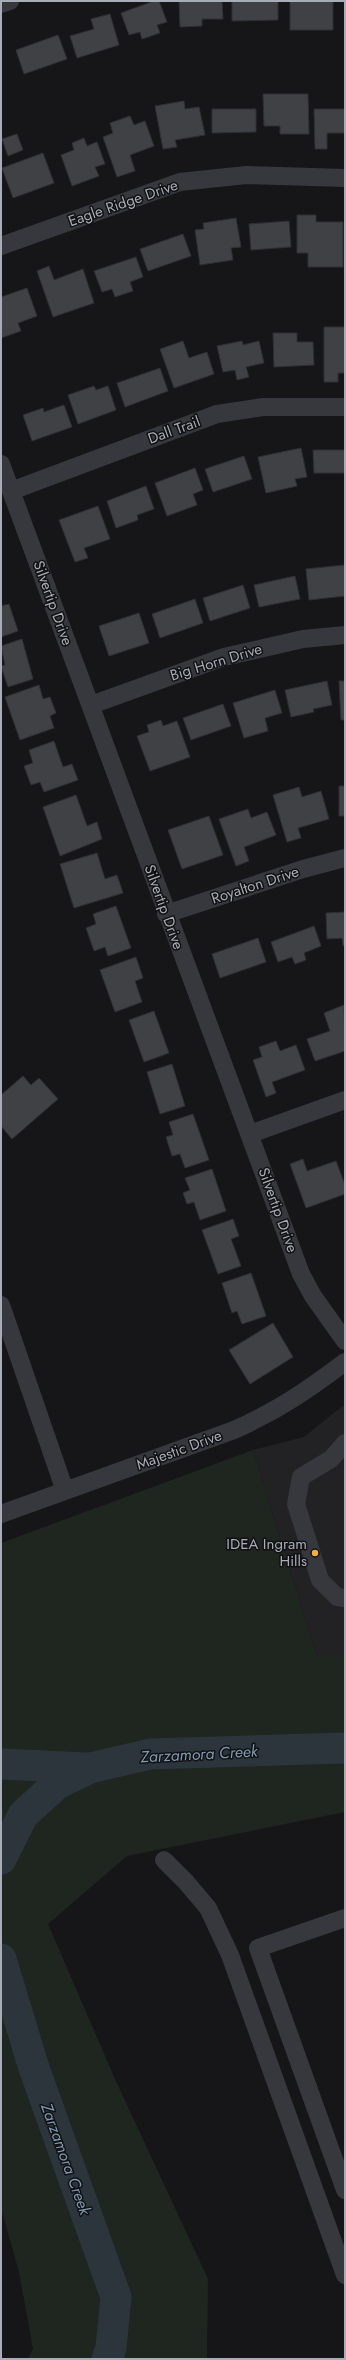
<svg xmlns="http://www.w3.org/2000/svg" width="346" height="2360" viewBox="0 0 346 2360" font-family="Jost,sans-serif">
<rect width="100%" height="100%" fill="#161618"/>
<path fill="#222225" d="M345,1404v252h-28l-64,-206 51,-13z"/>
<path fill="#1e261f" d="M253,1450l64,206h28v156l-218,44 -79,68 67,155 93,200 -1,80h-179l5,-10 -14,-77 -18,-64v-665z"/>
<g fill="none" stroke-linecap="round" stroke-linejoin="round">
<path stroke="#2c353c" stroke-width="31" d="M1,1764l86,4
M1,1859l22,-44 34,-31 33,-16 60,-14 195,-6
M1,1959l33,109 82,229 -5,51 -4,11"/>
</g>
<path fill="#404145" stroke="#303034" d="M154,1h5l8,21 -10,3 3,8 -18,6 -2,-7 -11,3 -8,-22z
M179,1h43l1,18h-21v7l-22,1z
M232,1h46v19l-46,1z
M290,1h43v29h-43z
M110,14l9,31 -42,13 -7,-22 24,-7 -3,-10z
M58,35l9,24 -43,15 -8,-24z
M263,94h45l1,40h-29v-8h-16z
M184,101l1,8 14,-2 6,28 -30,5 2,7 -14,2 -8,-43z
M212,109h44v23l-44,1z
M314,109h31v24h-18v16h-12z
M130,116l4,9 11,-4 9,25 -24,9 5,16 -18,6 -14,-40 10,-4 -3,-10z
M17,134l6,16 -15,6 -6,-17z
M84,138l3,8 10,-4 8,22 -10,3 4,9 -27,10 -11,-31 13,-5 -2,-7z
M43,153l11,30 -41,15 -11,-30z
M297,215h19v7h27v45h-35v-14h-11z
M236,218l5,29 -10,1 2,12 -33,5 -5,-35 9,-1 -1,-6z
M289,221l2,26 -40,3 -2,-26z
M183,234l8,22 -43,15 -8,-22z
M136,257l7,20 -13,5 3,9 -18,6 -3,-8 -10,3 -8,-21z
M49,266l5,14 29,-11 11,34 -41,14 -16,-46z
M27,288l10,28 -19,7 3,8 -20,7v-41z
M324,327h21v46h-7v9h-14z
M273,333h24v9h16l1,23 -40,2z
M183,341l6,17 18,-6 7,22 -40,14 -14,-39z
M242,341l1,4 16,-4 5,22 -18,4 3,10 -12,3 -2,-10 -12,2 -6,-26z
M160,368l8,23 -43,16 -8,-24z
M94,386l2,4 12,-4 8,24 -38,14 -10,-29z
M64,405l8,22 -40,14 -9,-26 20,-7 1,4z
M301,448l6,29 -12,2 2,7 -31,7 -8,-36z
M313,450h32v23h-31z
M244,456l8,23 -39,13 -8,-23z
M195,468l8,22 -10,4 4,11 -30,11 -12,-33z
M146,486l8,23 -17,6 1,5 -22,8 -9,-27z
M98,506l12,33 -26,9 4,10 -13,4 -16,-42z
M345,565v31l-36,4 -3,-31z
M295,576l5,23 -41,8 -5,-22z
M243,585l7,23 -40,13 -7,-23z
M195,599l8,24 -43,15 -8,-24z
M9,604l9,27 -17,6v-31z
M139,613l10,30 -40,13 -10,-30z
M22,639l11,40 -25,8 -7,-21 4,-1 -4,-19z
M327,681l5,24 -19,4 1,3 -23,5 -6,-27z
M339,681h6v39h-4z
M39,685l4,14 7,-2 6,16 -6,3 4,12 -34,12 -15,-43z
M275,690l7,23 -17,5 3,13 -24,7 -11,-35z
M223,704l8,22 -40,14 -8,-22z
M161,720l2,6 14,-5 13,36 -40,14 -13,-35 12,-4 -2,-7z
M54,741l9,26 9,-3 6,16 -34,12 -4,-10 -9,3 -7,-19 9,-3 -4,-13z
M339,786h6v30h-6z
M299,787l3,10 19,-6 8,28 -31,9 3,10 -14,4 -14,-47z
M76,795l11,31 10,-4 5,17 -42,17 -17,-49z
M248,809l3,9 16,-6 9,23 -32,12 5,14 -13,5 -17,-47z
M209,816l14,39 -41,14 -14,-39z
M97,853l8,26 12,-4 6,18 -49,15 -14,-44z
M116,906l15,42 -23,8 -3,-9 -11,4 -8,-23 10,-4 -3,-10z
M345,912v33l-2,1 -1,-8 -15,1 -1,-26z
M314,926l7,20 -17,7 2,7 -11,4 -3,-7 -14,5 -7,-20z
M258,938l8,24 -46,16 -8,-24z
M136,957l7,21 -8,3 7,21 -27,10 -15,-42z
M344,1005l1,46 -30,10 -8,-22 23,-8 -6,-18z
M154,1011l15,42 -25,9 -15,-42z
M276,1041l4,10 16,-6 9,25 -33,12 4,11 -10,4 -13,-37 9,-3 -3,-10z
M172,1064l13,42 -25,8 -13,-42z
M23,1076l8,9 8,-7 19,21 -46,40 -11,-13v-31z
M193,1114l16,46 -24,8 -5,-14 -8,2 -6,-19 7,-2 -4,-13z
M303,1159l4,12 29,-10 9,24v9l-39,14 -16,-44z
M212,1169l14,42 -26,9 -6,-18 -7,2 -4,-11 7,-3 -5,-12z
M233,1219l6,17 -8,3 10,27 -23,8 -16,-44z
M251,1273l15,43 -24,8 -5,-13 -5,2 -10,-30z
M273,1323l20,34 -43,27 -21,-34z"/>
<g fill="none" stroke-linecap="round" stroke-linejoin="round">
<path stroke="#37383d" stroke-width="18" d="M1,4l9,-3
M1,246l179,-64 66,-7 99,3
M1,464l300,810 12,22 32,45
M11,491l206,-77 46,-7h82
M91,705l133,-48 79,-18 42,-4
M166,914l137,-45 42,-11
M250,1134l95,-34
M1,1305l64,186
M345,1443l-14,16 -30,18 -5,27 24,76 17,17 8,1
M1,1514l233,-84c43,-19 74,-40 111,-68
M164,1860l22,22 22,26 22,47 115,320
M345,1918l-87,30 87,242"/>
</g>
<circle fill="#f2b134" stroke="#111113" stroke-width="1.5" cx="315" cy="1553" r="4"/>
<g text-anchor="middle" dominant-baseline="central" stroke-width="3" stroke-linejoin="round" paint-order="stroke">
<g font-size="15" fill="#a8adb8" stroke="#111113">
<text transform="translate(123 203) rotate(-19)">Eagle Ridge Drive</text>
<text transform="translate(174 430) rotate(-20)">Dall Trail</text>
<text transform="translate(53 603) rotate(70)">Silvertip Drive</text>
<text transform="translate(216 662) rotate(-17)">Big Horn Drive</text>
<text transform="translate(255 885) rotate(-18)">Royalton Drive</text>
<text transform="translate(164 907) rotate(70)">Silvertip Drive</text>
<text transform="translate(278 1210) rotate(70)">Silvertip Drive</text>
<text transform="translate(179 1450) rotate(-20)">Majestic Drive</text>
</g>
<g font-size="15" fill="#a8adb8" stroke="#111113" text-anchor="end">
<text x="307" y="1544">IDEA Ingram<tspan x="307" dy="17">Hills</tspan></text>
</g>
<g font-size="16" font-style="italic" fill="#7f9bb3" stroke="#111113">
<text transform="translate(199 1754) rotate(-3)">Zarzamora Creek</text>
<text transform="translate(66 2159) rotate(70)">Zarzamora Creek</text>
</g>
</g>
<rect width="346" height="2360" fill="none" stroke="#a8adb8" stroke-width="4"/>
</svg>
